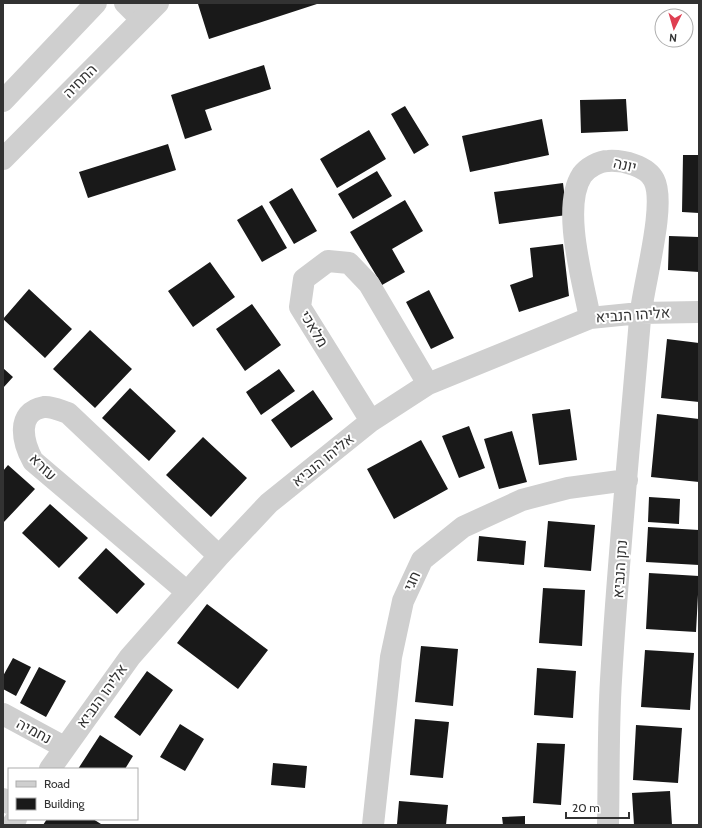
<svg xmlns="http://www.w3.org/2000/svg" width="702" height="828" viewBox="0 0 702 828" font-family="Cabin,Heebo,sans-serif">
<rect width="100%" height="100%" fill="#fff"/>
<path fill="#191919" d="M202,3h118l-111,36 -11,-35z
M264,65l7,24 -66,21 7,20 -27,9 -14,-44z
M626,99l2,32 -47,2 -1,-33z
M405,106l24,39 -15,9 -23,-40z
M542,119l7,36 -79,17 -8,-36z
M369,130l17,29 -49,29 -17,-29z
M168,144l8,26 -88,28 -9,-26z
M683,155h16v58l-17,-1z
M377,171l15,25 -39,23 -15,-25z
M563,183l4,32 -68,9 -5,-32z
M292,188l25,43 -23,13 -25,-42z
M405,200l18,31 -31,18 13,23 -23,13 -32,-53z
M262,205l25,43 -25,14 -25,-42z
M669,236l30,1v35l-31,-2z
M563,244l6,52 -50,16 -9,-27 23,-8 -3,-29z
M210,262l25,35 -42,30 -25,-36z
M29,289l43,40 -27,29 -42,-39z
M429,290l25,48 -23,11 -25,-47z
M252,304l29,41 -36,26 -29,-42z
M90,330l42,39 -37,39 -42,-39z
M667,339l32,4v59l-38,-4z
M3,368l10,9 -10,11z
M279,369l16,22 -34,24 -15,-23z
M130,388l46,43 -27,30 -47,-43z
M313,390l20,29 -42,29 -20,-28z
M570,409l7,51 -38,5 -7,-51z
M657,414l42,5v63l-48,-5z
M469,426l16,42 -26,10 -17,-42z
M512,431l15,51 -28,7 -15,-50z
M203,437l44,41 -36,39 -45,-42z
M421,440l27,49 -54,30 -27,-50z
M8,465l27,24 -32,34v-52z
M649,497l31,2 -1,25 -31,-2z
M50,504l38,34 -29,30 -37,-35z
M548,521l47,4 -4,46 -47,-4z
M648,527l51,3v35l-53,-3z
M479,536l47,5 -2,24 -47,-4z
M106,548l39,36 -28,30 -39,-36z
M649,573l50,3 -3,56 -50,-3z
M543,588l42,2 -3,56 -43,-3z
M207,604l61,46 -30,39 -61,-46z
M421,646l37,3 -5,57 -38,-4z
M645,650l49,3 -4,57 -49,-3z
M13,658l18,9 -15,29 -13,-7v-13z
M39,667l27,14 -20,36 -26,-14z
M537,668l39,3 -3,47 -39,-3z
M147,671l26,19 -33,46 -26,-19z
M415,719l34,3 -6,56 -33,-3z
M180,724l24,15 -19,32 -25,-14z
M636,725l46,3 -4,55 -45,-3z
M100,735l33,21 -8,13h-47z
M537,743l28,1 -4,61 -28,-2z
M273,763l34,3 -2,22 -34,-3z
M670,791l2,34h-38l-2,-32z
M399,801l49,4 -2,20 -49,-1z
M525,816v9h-22l-1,-8z
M47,819h46l8,5 -58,1z"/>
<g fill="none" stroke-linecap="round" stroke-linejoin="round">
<path stroke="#cfcfcf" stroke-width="22" d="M125,3l16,16
M590,318c-7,-37 -29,-111 -8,-143 5,-7 17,-14 26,-14 15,-1 39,5 46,19 13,25 -12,109 -14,139 -10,120 -22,240 -29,361 -3,48 -2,97 -3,145
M371,421l-71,-114 4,-28 24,-18 21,2 20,21 59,100
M187,592l-154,-131c-10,-18 -18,-49 11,-54 8,-1 17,4 24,6l151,143
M3,714l61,33
M50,769l80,-112 89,-101 50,-53 102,-82 57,-37 162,-66 50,-5 59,-1
M3,799l6,4
M12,825l4,-6
M373,825l18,-168 12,-56 19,-41 41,-33 59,-27 46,-12 59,-8"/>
<path stroke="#cfcfcf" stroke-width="22" d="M3,101l93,-98
M3,159l155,-156"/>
</g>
<g text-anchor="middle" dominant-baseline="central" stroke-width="4" stroke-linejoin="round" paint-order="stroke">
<g font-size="15" fill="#323232" stroke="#fff">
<text transform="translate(80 81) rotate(-45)">התחיה</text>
<text transform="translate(625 165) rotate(13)">יונה</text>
<text transform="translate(633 315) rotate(-4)">אליהו הנביא</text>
<text transform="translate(314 329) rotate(59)">מלאכי</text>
<text transform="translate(323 460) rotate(-39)">אליהו הנביא</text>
<text transform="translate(43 467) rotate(45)">עזרא</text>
<text transform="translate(620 569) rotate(-86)">נתן הנביא</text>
<text transform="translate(412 581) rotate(-65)">חגי</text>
<text transform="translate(102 696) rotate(-54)">אליהו הנביא</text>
<text transform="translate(34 731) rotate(28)">נחמיה</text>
</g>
</g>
<rect width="702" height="828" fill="none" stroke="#323232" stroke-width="8"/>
<rect x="8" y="768" width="130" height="52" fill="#ffffff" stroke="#adadad"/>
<rect x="16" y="781" width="20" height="6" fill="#cfcfcf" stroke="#adadad"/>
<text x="44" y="788" font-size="12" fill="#323232">Road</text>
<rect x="16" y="798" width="20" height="12" fill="#191919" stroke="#adadad"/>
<text x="44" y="808" font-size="12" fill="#323232">Building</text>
<g transform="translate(674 28) rotate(185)"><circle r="19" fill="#ffffff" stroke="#adadad"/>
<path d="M0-3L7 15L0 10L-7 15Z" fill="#df3f52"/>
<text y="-6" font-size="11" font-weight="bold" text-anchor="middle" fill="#323232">N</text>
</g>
<path d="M566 812v6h63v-6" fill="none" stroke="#323232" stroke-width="2"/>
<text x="572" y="812" font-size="12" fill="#323232" stroke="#ffffff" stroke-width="3" paint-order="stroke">20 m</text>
</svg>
